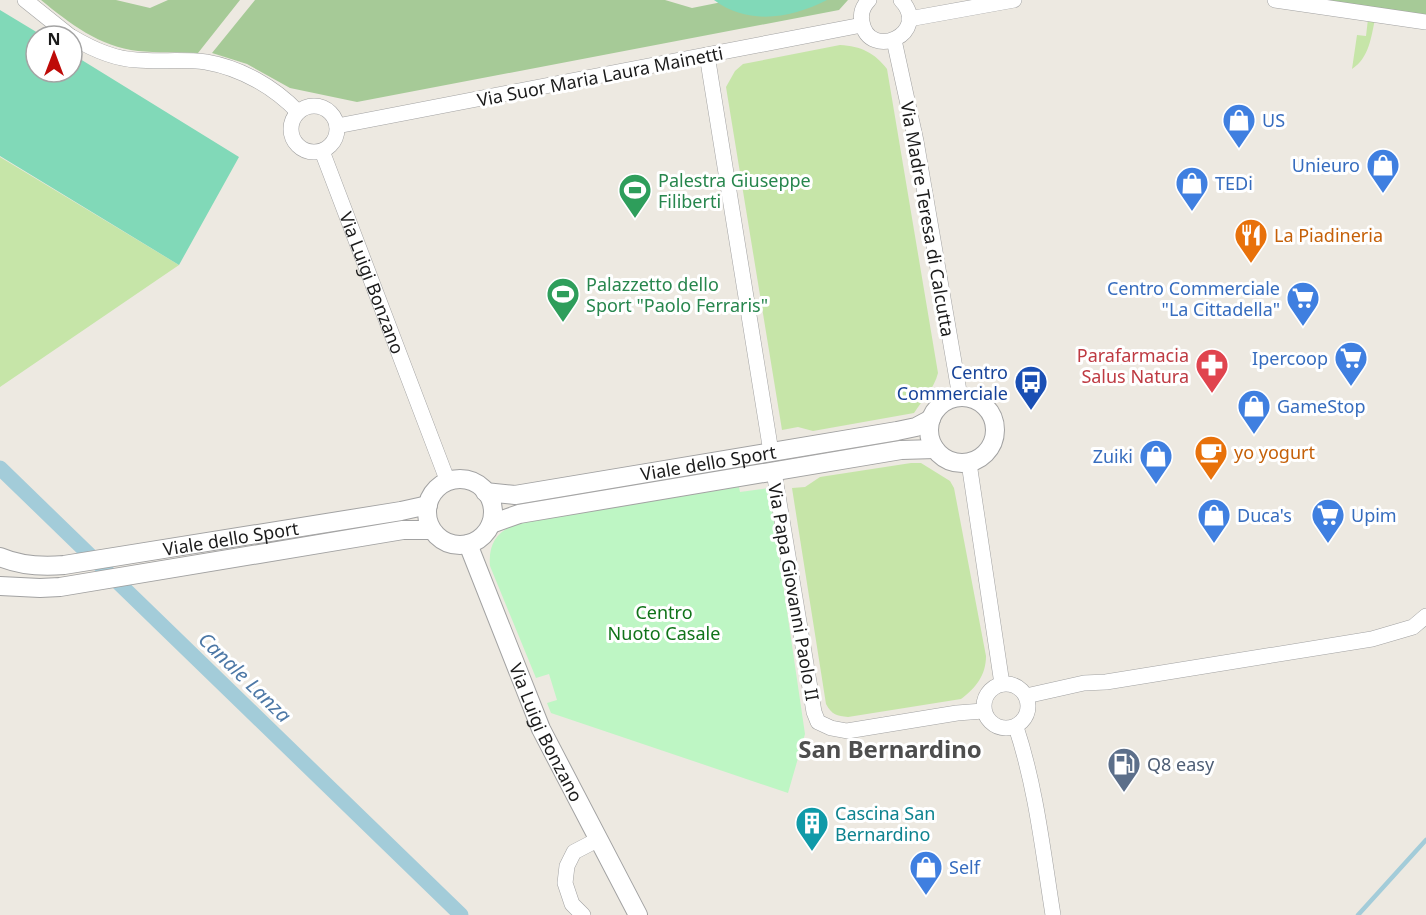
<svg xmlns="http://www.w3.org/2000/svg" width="1426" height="915" viewBox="0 0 1426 915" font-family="'Noto Sans',sans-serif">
<rect width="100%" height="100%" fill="#ede9e1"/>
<path fill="#c6e5a8" d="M1368,19h7c-4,19 -6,39 -23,50l5,-34 9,1z
M840,45c21,1 35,8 47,24l51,304c-4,16 -15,26 -24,40l-101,18 -15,-4 -16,3 -56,-343 9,-16 8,-7z
M0,157l179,108 -179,122z
M911,463h10l29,18 4,7 32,168c0,19 -10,32 -25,43l-113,18c-11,-1 -16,-2 -22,-13l-34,-216 13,-1 15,-10z"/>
<path fill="#a6ca97" d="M41,0h75l34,8 18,-8h72l-42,53c-20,-1 -41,0 -60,-2 -38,-4 -69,-28 -97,-51z
M255,0h410l27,8 40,-8h116l-9,10 -482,92 -67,-14 -43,-24 -35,-11z
M1323,0h103v15z"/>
<path fill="#bef6c4" d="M739,487l1,5 29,-4 36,246 -17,59 -237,-80 -4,-10 10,-3 -8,-26 -13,4 -46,-112c-2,-25 9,-36 31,-44z"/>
<path fill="#81d9b8" d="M714,0h113c-35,18 -79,26 -113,0z
M0,10l43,26h-7v36h36v-18l167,103 -60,108 -179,-109z"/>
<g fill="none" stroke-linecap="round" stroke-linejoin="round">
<path stroke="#a3ccd9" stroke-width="4.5" d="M1358,915l68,-75"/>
<path stroke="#a3ccd9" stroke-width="15" d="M0,468l461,447"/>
<defs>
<g id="minor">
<path d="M25,0l45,36"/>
<path d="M869,0c-6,6 -9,13 -7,22 7,40 70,11 39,-22"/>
<path d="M1275,0l151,22"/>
<path d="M909,19l105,-19"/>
<path d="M72,37c20,12 41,22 65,23 22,2 46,-1 69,2 35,6 68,25 92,50"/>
<path d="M894,40l22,101 44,256"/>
<path d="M707,55l64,397"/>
<circle cx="314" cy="129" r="23"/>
<path d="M337,126l525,-101"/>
<path id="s1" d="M322,151l126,331"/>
<path d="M969,463l33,221"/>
<path d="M774,472l40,240 4,10 13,6 16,3 110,-18 26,-2"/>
<circle cx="1006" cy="706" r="22"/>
<path d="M1026,696l58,-13 22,-1 266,-43 41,-12 13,-11"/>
<path d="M1016,727c20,60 27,125 37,188"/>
<path d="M583,915l-11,-11 -7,-21 2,-17 7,-14 25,-13"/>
</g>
<g id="tertiary">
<circle cx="962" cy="430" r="33"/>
<circle cx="460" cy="512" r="33"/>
<path id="s2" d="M485,492l30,3 382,-64 19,-4 15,-8"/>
<path d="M491,524l28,-10 382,-64 34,-1"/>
<path id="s3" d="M468,544l73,185 97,186"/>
<path id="s4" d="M0,557c21,9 42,10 64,8l337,-54 27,-6"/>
<path d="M0,586l40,2 20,-1 343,-57h28"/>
</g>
</defs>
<use href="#minor" stroke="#a2a2a2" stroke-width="16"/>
<use href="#tertiary" stroke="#a2a2a2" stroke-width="20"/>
<use href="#minor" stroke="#fff" stroke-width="15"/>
<use href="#tertiary" stroke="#fff" stroke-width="18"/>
</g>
<defs>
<symbol id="shop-pin" viewBox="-11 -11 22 30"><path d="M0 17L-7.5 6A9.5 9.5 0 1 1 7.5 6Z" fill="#3f7fe0" stroke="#fff"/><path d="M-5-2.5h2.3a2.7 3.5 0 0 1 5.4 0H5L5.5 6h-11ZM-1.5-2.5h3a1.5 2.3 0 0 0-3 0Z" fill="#fff"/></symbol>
<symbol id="stadium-pin" viewBox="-11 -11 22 30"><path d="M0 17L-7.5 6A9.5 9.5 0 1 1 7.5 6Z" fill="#2e9e5b" stroke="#fff"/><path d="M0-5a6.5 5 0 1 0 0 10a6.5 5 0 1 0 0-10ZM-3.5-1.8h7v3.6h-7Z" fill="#fff"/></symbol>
<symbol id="restaurant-pin" viewBox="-11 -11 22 30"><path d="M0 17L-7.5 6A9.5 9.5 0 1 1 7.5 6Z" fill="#e8710a" stroke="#fff"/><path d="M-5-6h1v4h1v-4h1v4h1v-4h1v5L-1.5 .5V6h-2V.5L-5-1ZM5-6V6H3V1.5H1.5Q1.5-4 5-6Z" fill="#fff"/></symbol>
<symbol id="supermarket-pin" viewBox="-11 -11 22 30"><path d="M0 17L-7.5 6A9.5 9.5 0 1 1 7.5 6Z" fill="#3f7fe0" stroke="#fff"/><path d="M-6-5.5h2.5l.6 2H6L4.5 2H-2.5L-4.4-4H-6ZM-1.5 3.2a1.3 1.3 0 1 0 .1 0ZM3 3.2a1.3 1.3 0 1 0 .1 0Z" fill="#fff"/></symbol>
<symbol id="pharmacy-pin" viewBox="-11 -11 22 30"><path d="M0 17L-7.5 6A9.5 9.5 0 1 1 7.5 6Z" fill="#e0444e" stroke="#fff"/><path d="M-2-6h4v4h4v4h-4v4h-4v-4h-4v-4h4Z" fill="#fff"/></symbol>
<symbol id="bus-pin" viewBox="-11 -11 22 30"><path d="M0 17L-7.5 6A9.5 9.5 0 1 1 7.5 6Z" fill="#1a4fb4" stroke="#fff"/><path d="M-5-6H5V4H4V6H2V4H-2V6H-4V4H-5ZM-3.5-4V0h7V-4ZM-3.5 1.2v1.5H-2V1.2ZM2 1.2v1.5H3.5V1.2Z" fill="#fff"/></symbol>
<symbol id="cafe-pin" viewBox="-11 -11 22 30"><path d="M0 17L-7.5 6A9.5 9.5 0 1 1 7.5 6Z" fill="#e8710a" stroke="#fff"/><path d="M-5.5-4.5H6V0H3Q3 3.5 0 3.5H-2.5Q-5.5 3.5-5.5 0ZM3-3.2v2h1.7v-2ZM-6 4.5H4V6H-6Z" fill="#fff"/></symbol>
<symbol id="fuel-pin" viewBox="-11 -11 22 30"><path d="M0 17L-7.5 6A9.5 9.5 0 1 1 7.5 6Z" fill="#5c6f8a" stroke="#fff"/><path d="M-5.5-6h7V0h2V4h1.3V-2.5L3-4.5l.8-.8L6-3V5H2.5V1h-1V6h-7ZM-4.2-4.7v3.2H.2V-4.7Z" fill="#fff"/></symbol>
<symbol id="building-pin" viewBox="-11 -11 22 30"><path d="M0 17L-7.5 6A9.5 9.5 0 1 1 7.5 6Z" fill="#0f9aa8" stroke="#fff"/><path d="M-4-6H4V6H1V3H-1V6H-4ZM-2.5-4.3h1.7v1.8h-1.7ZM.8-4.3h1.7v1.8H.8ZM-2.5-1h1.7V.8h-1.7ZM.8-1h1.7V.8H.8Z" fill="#fff"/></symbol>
</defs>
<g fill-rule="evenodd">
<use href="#shop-pin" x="1220" y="101" width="38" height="52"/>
<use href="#shop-pin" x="1364" y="146" width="38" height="52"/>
<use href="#shop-pin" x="1173" y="164" width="38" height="52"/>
<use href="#stadium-pin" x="616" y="171" width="38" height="52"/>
<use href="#restaurant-pin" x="1232" y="216" width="38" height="52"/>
<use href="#stadium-pin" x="544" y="275" width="38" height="52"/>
<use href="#supermarket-pin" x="1284" y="279" width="38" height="52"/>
<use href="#supermarket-pin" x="1332" y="339" width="38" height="52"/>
<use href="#pharmacy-pin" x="1193" y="346" width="38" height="52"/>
<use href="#bus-pin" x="1012" y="363" width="38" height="52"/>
<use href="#shop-pin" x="1235" y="387" width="38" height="52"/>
<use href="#cafe-pin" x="1192" y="433" width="38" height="52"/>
<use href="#shop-pin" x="1137" y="437" width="38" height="52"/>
<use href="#shop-pin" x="1195" y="496" width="38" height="52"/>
<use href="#supermarket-pin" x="1309" y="496" width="38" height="52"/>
<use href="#fuel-pin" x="1105" y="745" width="38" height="52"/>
<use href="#building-pin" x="793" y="804" width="38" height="52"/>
<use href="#shop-pin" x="907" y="848" width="38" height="52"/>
</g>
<g text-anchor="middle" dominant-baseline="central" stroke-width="6" stroke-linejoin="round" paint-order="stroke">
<g font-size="18" fill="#1b1b1b" stroke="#fff">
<text transform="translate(600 76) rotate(-11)">Via Suor Maria Laura Mainetti</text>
<text transform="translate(928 219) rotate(80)">Via Madre Teresa di Calcutta</text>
<text stroke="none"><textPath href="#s1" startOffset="141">Via Luigi Bonzano</textPath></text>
<text stroke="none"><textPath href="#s2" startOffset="226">Viale dello Sport</textPath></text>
<text stroke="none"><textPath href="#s4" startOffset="234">Viale dello Sport</textPath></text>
<text transform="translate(794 592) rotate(80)">Via Papa Giovanni Paolo II</text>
<text stroke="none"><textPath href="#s3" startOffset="204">Via Luigi Bonzano</textPath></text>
</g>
<g font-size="18" fill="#366cbe" stroke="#fff" text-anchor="start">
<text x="1262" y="120">US</text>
<text x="1360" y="165" text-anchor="end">Unieuro</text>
<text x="1215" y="183">TEDi</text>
<text x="1280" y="288" text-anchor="end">Centro Commerciale<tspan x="1280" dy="21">"La Cittadella"</tspan></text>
<text x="1328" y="358" text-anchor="end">Ipercoop</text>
<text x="1277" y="406">GameStop</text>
<text x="1133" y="456" text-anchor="end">Zuiki</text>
<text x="1237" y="515">Duca's</text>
<text x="1351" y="515">Upim</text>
<text x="949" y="867">Self</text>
</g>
<g font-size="18" fill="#27864d" stroke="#fff" text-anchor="start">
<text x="658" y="180">Palestra Giuseppe<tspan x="658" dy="21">Filiberti</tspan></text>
<text x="586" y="284">Palazzetto dello<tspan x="586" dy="21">Sport "Paolo Ferraris"</tspan></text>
</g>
<g font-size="18" fill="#c56008" stroke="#fff" text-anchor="start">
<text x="1274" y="235">La Piadineria</text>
<text x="1234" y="452">yo yogurt</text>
</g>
<g font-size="18" fill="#be3a42" stroke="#fff" text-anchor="end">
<text x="1189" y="355">Parafarmacia<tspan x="1189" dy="21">Salus Natura</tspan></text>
</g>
<g font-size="18" fill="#164399" stroke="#fff" text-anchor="end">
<text x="1008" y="372">Centro<tspan x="1008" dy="21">Commerciale</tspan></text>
</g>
<g font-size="18" fill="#107319" stroke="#fff">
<text x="664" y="612">Centro<tspan x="664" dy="21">Nuoto Casale</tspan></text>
</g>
<g font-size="18" fill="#4e5e75" stroke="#fff" text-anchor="start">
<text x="1147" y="764">Q8 easy</text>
</g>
<g font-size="18" fill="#0d838f" stroke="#fff" text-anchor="start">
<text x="835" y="813">Cascina San<tspan x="835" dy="21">Bernardino</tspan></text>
</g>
<g font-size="20" font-style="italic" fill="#4d78a6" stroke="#fff">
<text transform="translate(245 677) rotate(44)">Canale Lanza</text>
</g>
<g font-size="24" font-weight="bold" fill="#4e4e4e" stroke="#fff">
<text x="890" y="748">San Bernardino</text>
</g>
</g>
<g transform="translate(54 54)"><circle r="28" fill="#ffffff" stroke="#a4a4a4" stroke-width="1.5"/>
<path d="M0-4.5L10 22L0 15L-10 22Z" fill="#be0b08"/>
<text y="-9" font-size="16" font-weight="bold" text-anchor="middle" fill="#1b1b1b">N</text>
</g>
</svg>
